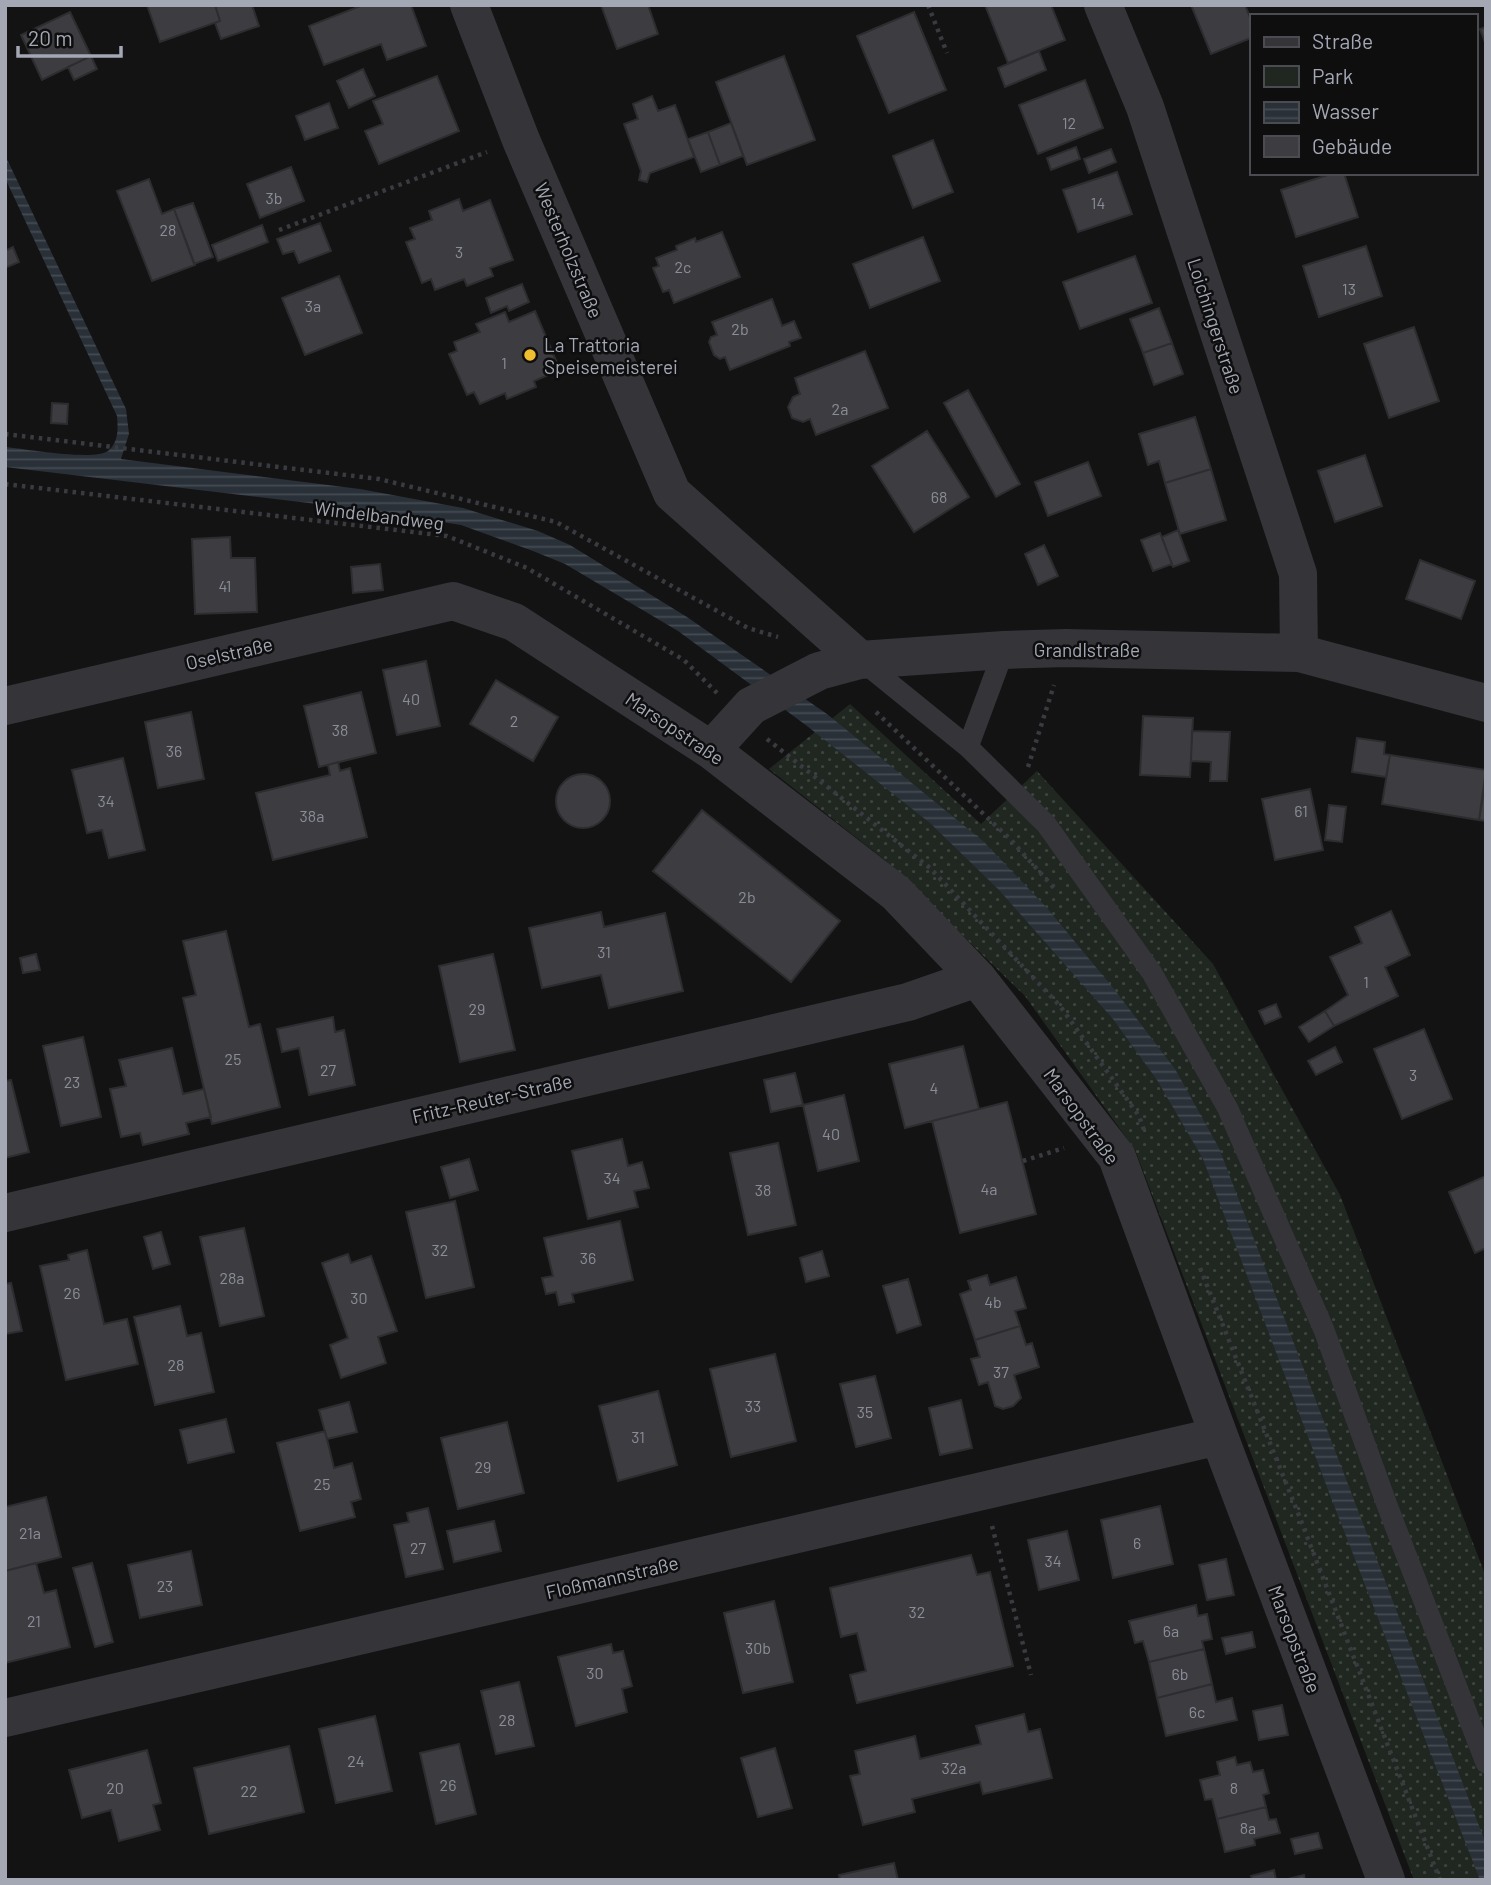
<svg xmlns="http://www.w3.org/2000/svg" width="1491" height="1885" viewBox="0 0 1491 1885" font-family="Barlow,sans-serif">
<defs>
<pattern id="green-dots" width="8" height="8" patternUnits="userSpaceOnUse" patternTransform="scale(1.75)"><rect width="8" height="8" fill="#1f2720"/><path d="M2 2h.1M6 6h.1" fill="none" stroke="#3d443e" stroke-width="1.8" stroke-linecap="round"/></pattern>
<pattern id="water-rules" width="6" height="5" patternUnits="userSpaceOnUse" patternTransform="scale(1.75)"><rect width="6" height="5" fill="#293038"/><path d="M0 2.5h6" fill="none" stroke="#454b53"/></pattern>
</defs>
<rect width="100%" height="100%" fill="#131314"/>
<path fill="url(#green-dots)" d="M850,704l131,120 56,-53 176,193 127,231 146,382v303h-72l-279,-730 -110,-154 -139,-135 -117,-92z"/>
<path fill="url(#water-rules)" d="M5,155l121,254 3,25 -8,25 239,30 103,19 75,23 32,14 117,72 140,97 156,127 64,67 67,81 61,80 44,79 267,696v36h-6l-150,-385 -127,-336 -46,-79 -44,-61 -114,-129 -69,-67 -123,-97 -129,-95 -113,-67 -32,-13 -72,-26 -102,-16 -354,-42v-20c21,2 89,14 103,4 11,-9 10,-23 9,-35l-112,-238z"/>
<path fill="#3d3d41" stroke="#2d2d30" stroke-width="2" d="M147,5h68l5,16 -60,21z
M215,5h37l7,21 -38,13 -6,-16 5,-2z
M363,5h48l15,41 -39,14 -6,-16 -57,21 -15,-39z
M601,5h47l10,29 -41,15z
M985,5h66l14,35 -57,23z
M1191,5h54l6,15v18l-40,16z
M70,12l21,44 -49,24 -21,-45z
M914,12l32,78 -57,23 -32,-77z
M1486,27v18l-6,-16z
M1039,51l7,19 -41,17 -7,-19z
M91,56l6,13 -23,11 -6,-13z
M784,56l31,84 -68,25 -31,-83z
M363,69l12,27 -26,12 -12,-27z
M437,76l22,55 -80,33 -14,-33 18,-7 -10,-23z
M1085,80l18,48 -65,26 -19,-49z
M652,96l6,15 17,-6 19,52 -44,16 -3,9 -8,-2 2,-9 -17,-47 14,-5 -5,-15z
M329,103l9,25 -33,12 -9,-24z
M731,123l12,33 -23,9 -12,-33z
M708,132l12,33 -19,7 -13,-33z
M933,140l20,52 -40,16 -20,-52z
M1076,147l4,12 -29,11 -4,-12z
M1111,149l5,13 -27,11 -5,-14z
M291,167l13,34 -44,17 -13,-34z
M1117,172l15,42 -54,18 -15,-42z
M1334,173h10l14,44 -62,20 -15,-47z
M149,179l13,35 12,-5 21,56 -43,16 -35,-90z
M459,199l4,12 27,-11 23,60 -23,8 3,8 -26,10 -3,-7 -29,11 -4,-11 -9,4 -16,-41 9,-3 -5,-11 22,-8 -3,-9z
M193,203l20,54 -19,7 -20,-55z
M320,223l11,28 -32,12 -5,-12 -11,3 -6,-15z
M262,225l6,17 -50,19 -6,-16z
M722,232l18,45 -66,26 -5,-13 -6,2 -10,-24 6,-2 -3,-8 21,-8 -1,-4 19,-8 1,4z
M923,237l17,44 -70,27 -17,-44z
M1366,246l16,50 -63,21 -16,-51z
M13,247l6,15 -14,6v-17z
M1135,256l17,47 -72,26 -17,-47z
M339,276l23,57 -57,22 -23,-57z
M522,284l7,18 -20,9 -2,-5 -16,7 -5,-15z
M772,299l10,27 12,-5 7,17 -12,4 1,4 -60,24 -5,-13 -5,2 -6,-4 -5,-13 2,-5 6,-2 -5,-13z
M1159,308l13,35 -29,10 -13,-34z
M535,311l25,59 -26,11 2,6 -29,12 -2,-6 -25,11 -6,-12 -7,3 -18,-41 8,-3 -3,-9 26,-10 -4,-8 29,-12 4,10z
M1414,327l25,74 -50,17 -25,-74z
M1172,343l11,31 -29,11 -11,-32z
M865,351l23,57 -72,27 -6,-16 -7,3 -11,-4 -4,-11 5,-10 7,-3 -5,-16z
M968,390l52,94 -24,13 -52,-94z
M52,403l16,1 -1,20 -16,-1z
M1195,417l16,52 -46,14 -6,-22 -11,4 -9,-31z
M927,431l42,66 -55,35 -42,-66z
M1365,455l17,51 -47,16 -17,-51z
M1088,462l13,34 -53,20 -13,-34z
M1211,469l15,51 -46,14 -15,-51z
M1178,530l11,31 -16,6 -11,-30z
M1160,533l12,31 -19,7 -12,-31z
M230,537l1,21h24l2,54 -62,2 -3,-75z
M1044,545l14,31 -20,9 -13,-31z
M1420,560l55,21 -14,38 -55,-20z
M380,564l3,26 -30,3 -2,-26z
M426,661l14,65 -43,9 -14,-65z
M496,680l62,37 -25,44 -63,-37z
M361,692l15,61 -57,14 -15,-61z
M191,712l13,67 -46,9 -13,-66z
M1143,716l50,2 -3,59 -50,-2z
M1192,731l38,1 -3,49h-17l1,-19 -20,-1z
M1357,738l28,4 -1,12 6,1 -4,22 -34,-5z
M1390,755l96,15 -7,50 -97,-16z
M123,758l22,92 -36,8 -7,-28 -15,3 -15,-63z
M338,762l2,9 10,-3 17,69 -94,23 -17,-67 74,-18 -2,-10z
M556 801a27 27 0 1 1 54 0a27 27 0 1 1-54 0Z
M1486,779v42l-7,-1z
M1310,789l13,61 -48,10 -13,-61z
M1329,805l17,2 -4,35 -17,-2z
M702,810l138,111 -49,61 -138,-111z
M1391,911l19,44 -25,12 13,29 -64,30 -9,-15 23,-16 -18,-38 32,-14 -7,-16z
M601,912l3,15 61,-14 18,78 -74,17 -8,-33 -59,13 -13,-60z
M226,931l23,96 11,-3 20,83 -68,17 -29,-126 13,-3 -13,-54z
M36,954l4,16 -17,3 -3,-15z
M493,954l22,96 -55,12 -21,-96z
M1276,1004l5,13 -16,7 -6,-13z
M1325,1011l9,15 -25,16 -10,-15z
M333,1017l2,15 9,-2 11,55 -46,10 -10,-47 -17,4 -5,-23z
M1424,1029l28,70 -50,20 -28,-70z
M83,1037l18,80 -40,9 -18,-80z
M963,1046l16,63 -74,19 -16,-64z
M1335,1047l7,15 -26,13 -8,-14z
M172,1048l11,46 21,-5 7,28 -25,6 3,11 -46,11 -3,-12 -19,4 -11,-48 16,-3 -7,-26z
M795,1073l8,32 -32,7 -7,-32z
M11,1080l18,72 -24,6v-77z
M844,1095l15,66 -41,10 -15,-66z
M1007,1102l29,112 -76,19 -28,-112z
M622,1139l6,27 14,-4 7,26 -15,3 4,16 -50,12 -16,-68z
M778,1143l18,82 -48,10 -18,-82z
M469,1159l9,31 -28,8 -9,-31z
M1486,1176v72l-11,5 -26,-61z
M455,1201l19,86 -48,11 -20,-86z
M620,1221l13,59 -61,14 2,8 -15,3 -3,-13 -10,2 -4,-16 11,-2 -9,-38z
M244,1228l20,88 -44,10 -20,-89z
M161,1232l9,32 -17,5 -9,-32z
M87,1250l17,74 23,-5 11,45 -72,16 -26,-114 29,-6 -1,-5z
M822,1251l7,25 -23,6 -6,-24z
M348,1254l3,9 20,-7 26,75 -19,6 8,26 -45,15 -11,-33 18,-7 -26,-75z
M987,1275l3,10 26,-8 10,31 -11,3 5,15 -45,14 -15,-46 11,-4 -3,-9z
M908,1279l13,46 -24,8 -14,-47z
M11,1283l11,48 -17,3v-50z
M180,1306l7,30 14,-3 13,59 -59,13 -21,-88z
M1020,1326l6,19 6,-2 7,24 -25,8 7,23 -8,8 -10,3 -8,-3 -7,-24 -9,3 -8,-26 9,-2 -5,-17z
M775,1354l21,87 -65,16 -21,-88z
M875,1376l16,62 -35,9 -16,-63z
M658,1391l19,74 -59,16 -19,-75z
M961,1400l11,48 -32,7 -11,-47z
M349,1402l8,30 -30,7 -8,-29z
M226,1419l8,33 -46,11 -8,-33z
M507,1422l17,71 -66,16 -17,-71z
M325,1431l9,37 18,-5 9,36 -10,3 4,15 -55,14 -23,-88z
M46,1497l15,60 -56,14v-64z
M1160,1506l13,58 -60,14 -12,-58z
M428,1508l15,61 -37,8 -12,-52 15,-3 -2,-9z
M494,1521l7,30 -47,11 -7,-31z
M1067,1531l12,49 -40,10 -11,-50z
M191,1551l11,54 -62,13 -12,-53z
M971,1555l6,20 13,-3 23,94 -156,37 -7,-28 16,-4 -9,-38 -16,4 -11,-49z
M1226,1559l8,36 -27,5 -8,-35z
M36,1563l8,30 12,-3 14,57 -65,16v-92z
M92,1563l21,79 -18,5 -22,-79z
M774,1601l19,81 -50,11 -19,-80z
M1196,1605l2,11 9,-2 5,25 -10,2 2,8 -55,13 -6,-21 -8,2 -6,-22z
M1252,1632l3,15 -29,7 -4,-16z
M611,1644l2,9 10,-2 9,35 -10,3 5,23 -51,14 -18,-69z
M1204,1649l8,35 -55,14 -8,-36z
M519,1682l15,64 -38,8 -15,-63z
M1212,1684l4,18 16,-4 5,22 -71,16 -9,-38z
M1282,1705l6,30 -29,5 -6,-29z
M1024,1714l4,18 12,-3 12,49 -69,16 -3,-12 -68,17 3,13 -52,13 -13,-49 10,-2 -5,-23 60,-15 5,23 61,-15 -5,-18z
M375,1716l17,75 -56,12 -17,-74z
M459,1744l17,70 -40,10 -16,-71z
M289,1746l15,66 -95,22 -15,-66z
M775,1748l17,60 -34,9 -17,-59z
M147,1750l14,53 -8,2 7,25 -41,11 -8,-31 -29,8 -13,-48z
M1235,1757l2,8 13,-3 3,10 10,-2 6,23 -6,2 3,12 -49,12 -5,-20 -7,1 -5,-20 20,-5 -3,-13z
M1266,1807l3,13 7,-1 4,14 -26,6 1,6 -30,7 -8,-33z
M1318,1833l4,15 -27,6 -4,-15z
M894,1863l4,17h-58l-1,-5z
M1274,1870l2,10h-24l-1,-4z
M1304,1875l1,5h-21z"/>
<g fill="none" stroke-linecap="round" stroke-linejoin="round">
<path stroke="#3a3b40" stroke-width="4.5" stroke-dasharray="3.5 5" stroke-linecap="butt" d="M928,5l19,48
M279,230l208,-78
M5,434l374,45 177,43 192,106 30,9
M5,484l442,52 80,32 157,92 33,33
M876,712l135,128 43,48
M767,739l163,129 130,138 79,110 5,14
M1028,767l26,-82
M1023,1161l41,-13
M1200,1268l96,240 144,372
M992,1526l39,149"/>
<path stroke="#343439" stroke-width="21" d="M862,661l106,86 78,77 106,149 76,136 96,221 63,175 99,258
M968,747l36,-97"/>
<path stroke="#343439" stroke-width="38" d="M469,5l52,135 151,353 188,167
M1103,5l42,102 153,467 1,79
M5,706l448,-105 61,21 197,128 185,143 81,85 140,179 102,279 167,444
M711,750l40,-44 68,-35 41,-11 144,-10 62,-2 233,5 187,50
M5,1213l903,-211 69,-24
M5,1718l1214,-282"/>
</g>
<circle fill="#f0bf2f" stroke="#0e0e0f" stroke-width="2.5" cx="530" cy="355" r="7"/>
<g text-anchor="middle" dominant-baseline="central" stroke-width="5" stroke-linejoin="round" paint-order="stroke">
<g font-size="16" fill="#8a8d98">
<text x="1069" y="122">12</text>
<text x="274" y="197">3b</text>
<text x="1098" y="202">14</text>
<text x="168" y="229">28</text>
<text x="459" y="251">3</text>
<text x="683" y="266">2c</text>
<text x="1349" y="288">13</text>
<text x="313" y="305">3a</text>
<text x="740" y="328">2b</text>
<text x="504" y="362">1</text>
<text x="840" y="408">2a</text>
<text x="939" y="496">68</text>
<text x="225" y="585">41</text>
<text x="411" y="698">40</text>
<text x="514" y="720">2</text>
<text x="340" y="729">38</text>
<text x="174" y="750">36</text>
<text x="106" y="800">34</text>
<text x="1301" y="810">61</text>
<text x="312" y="815">38a</text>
<text x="747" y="896">2b</text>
<text x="604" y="951">31</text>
<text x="1366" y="981">1</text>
<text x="477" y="1008">29</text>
<text x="233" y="1058">25</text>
<text x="328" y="1069">27</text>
<text x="1413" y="1074">3</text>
<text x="72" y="1081">23</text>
<text x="934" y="1087">4</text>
<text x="831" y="1133">40</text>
<text x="612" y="1177">34</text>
<text x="989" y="1188">4a</text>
<text x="763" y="1189">38</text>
<text x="440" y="1249">32</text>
<text x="588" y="1257">36</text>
<text x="232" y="1277">28a</text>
<text x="72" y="1292">26</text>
<text x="359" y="1297">30</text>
<text x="993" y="1301">4b</text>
<text x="176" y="1364">28</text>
<text x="1001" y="1371">37</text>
<text x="753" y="1405">33</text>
<text x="865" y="1411">35</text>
<text x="638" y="1436">31</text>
<text x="483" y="1466">29</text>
<text x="322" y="1483">25</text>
<text x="30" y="1532">21a</text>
<text x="1137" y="1542">6</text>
<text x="418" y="1547">27</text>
<text x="1053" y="1560">34</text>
<text x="165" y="1585">23</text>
<text x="917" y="1611">32</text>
<text x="34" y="1620">21</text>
<text x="1171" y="1630">6a</text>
<text x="758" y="1647">30b</text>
<text x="595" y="1672">30</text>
<text x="1180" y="1673">6b</text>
<text x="1197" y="1711">6c</text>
<text x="507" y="1719">28</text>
<text x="356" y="1760">24</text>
<text x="954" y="1767">32a</text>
<text x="448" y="1784">26</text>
<text x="115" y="1787">20</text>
<text x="1234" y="1787">8</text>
<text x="249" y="1790">22</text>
<text x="1248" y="1827">8a</text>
</g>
<g font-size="19" fill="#a4a8b5" stroke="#0e0e0f">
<text transform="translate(569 250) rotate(67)">Westerholzstraße</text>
<text transform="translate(1216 326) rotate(72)">Loichingerstraße</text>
<text transform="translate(379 515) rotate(7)">Windelbandweg</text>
<text x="1087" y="649">Grandlstraße</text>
<text transform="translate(229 653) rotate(-13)">Oselstraße</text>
<text transform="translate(675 728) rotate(34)">Marsopstraße</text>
<text transform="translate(492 1098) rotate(-13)">Fritz-Reuter-Straße</text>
<text transform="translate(1082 1116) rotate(54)">Marsopstraße</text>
<text transform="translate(612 1577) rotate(-13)">Floßmannstraße</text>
<text transform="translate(1295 1639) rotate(69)">Marsopstraße</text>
</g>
<g font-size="19" fill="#a4a8b5" stroke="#0e0e0f" text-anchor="start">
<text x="544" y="344">La Trattoria<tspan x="544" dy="22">Speisemeisterei</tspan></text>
</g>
</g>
<rect width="1491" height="1885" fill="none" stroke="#a4a8b5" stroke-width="14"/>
<rect x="1250" y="14" width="228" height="161" fill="#0e0e0f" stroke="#4a4c51" stroke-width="2"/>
<rect x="1264" y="37" width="35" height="10" fill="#343439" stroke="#4a4c51" stroke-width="2"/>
<text x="1312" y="49" font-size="21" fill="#a4a8b5">Straße</text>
<rect x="1264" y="66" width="35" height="21" fill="#1f2720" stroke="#4a4c51" stroke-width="2"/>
<text x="1312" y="84" font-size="21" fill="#a4a8b5">Park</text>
<rect x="1264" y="102" width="35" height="21" fill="url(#water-rules)" stroke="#4a4c51" stroke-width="2"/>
<text x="1312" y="119" font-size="21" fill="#a4a8b5">Wasser</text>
<rect x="1264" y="136" width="35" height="21" fill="#3d3d41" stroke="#4a4c51" stroke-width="2"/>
<text x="1312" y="154" font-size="21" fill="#a4a8b5">Gebäude</text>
<path d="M18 46v10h103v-10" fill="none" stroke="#a4a8b5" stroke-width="3.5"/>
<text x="28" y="46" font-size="21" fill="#a4a8b5" stroke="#0e0e0f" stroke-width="5" paint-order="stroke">20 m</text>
</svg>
